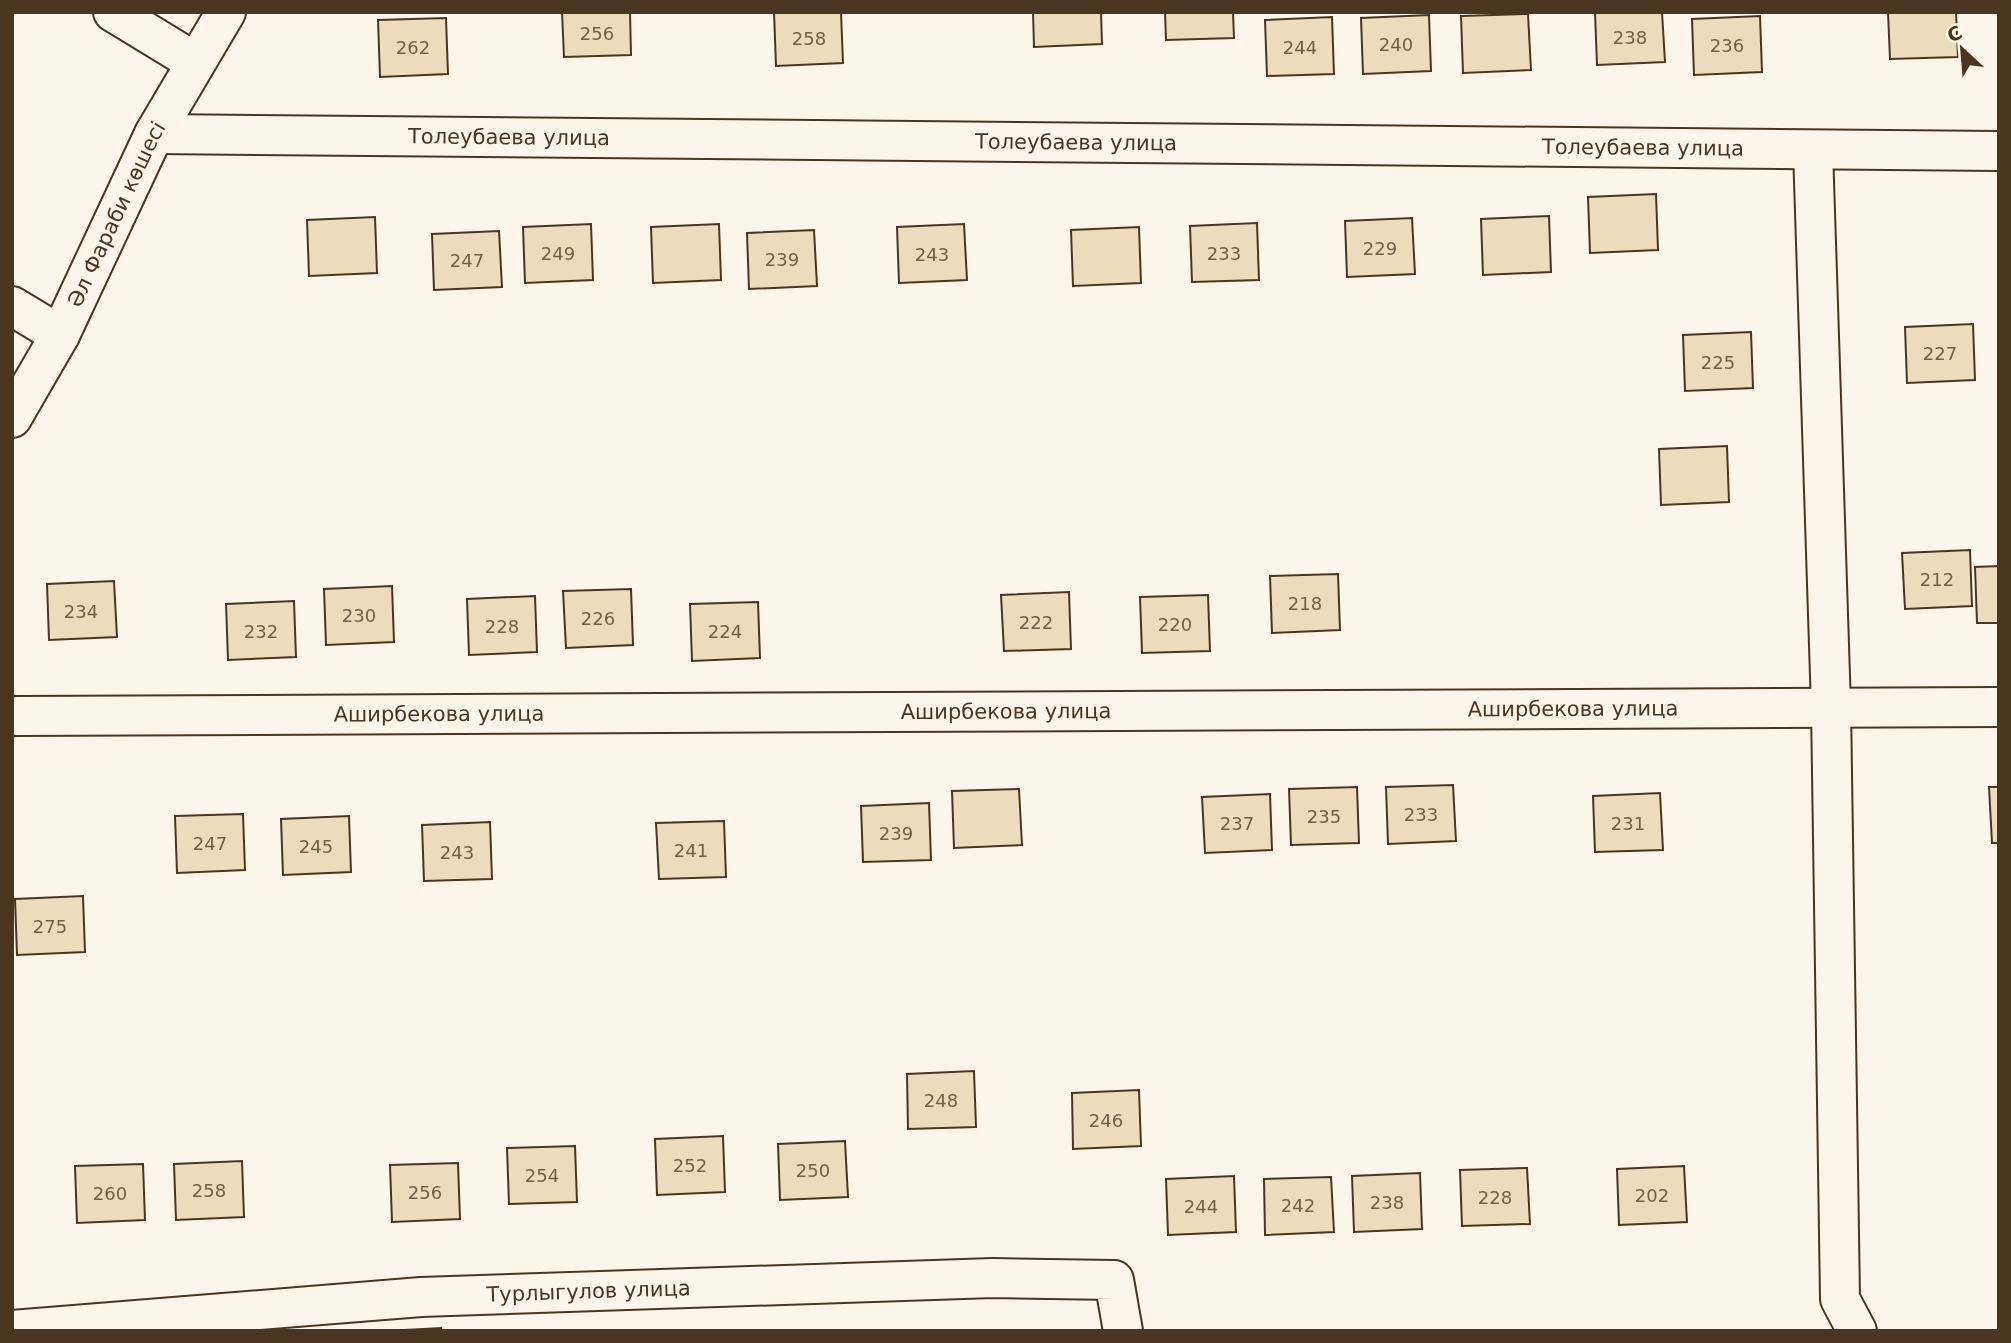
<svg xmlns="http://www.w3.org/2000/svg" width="2011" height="1343" viewBox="0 0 2011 1343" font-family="'DejaVu Sans',sans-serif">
<rect width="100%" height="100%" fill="#fbf6e9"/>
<path fill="#ecdcbc" stroke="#4a3520" stroke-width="2" d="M562,12h68l1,43 -67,2z
M774,12h67l2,51 -67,3z
M1033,12h68l1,32 -68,3z
M1165,12h68l1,26 -68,2z
M1595,12h67l3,50 -68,3z
M1888,12h68l2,45 -68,2z
M1528,14l3,56 -68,3 -2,-57z
M1429,15l2,56 -68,3 -2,-56z
M1760,16l2,56 -68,3 -2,-56z
M1332,17l2,57 -67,2 -2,-56z
M446,18l2,56 -68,3 -2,-57z
M1656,194l2,56 -68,3 -2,-56z
M1549,216l2,56 -68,3 -2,-56z
M375,217l2,56 -68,3 -2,-56z
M1412,218l3,56 -68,3 -2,-56z
M1257,223l2,57 -67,2 -2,-56z
M591,224l2,56 -68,3 -2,-56z
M719,224l2,56 -68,3 -2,-56z
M964,224l3,56 -68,3 -2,-56z
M1139,227l2,56 -68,3 -2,-56z
M814,230l3,56 -68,3 -2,-56z
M499,231l3,56 -68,3 -2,-56z
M1973,324l2,56 -68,3 -2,-56z
M1751,332l2,56 -68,3 -2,-56z
M1727,446l2,56 -68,3 -2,-56z
M1970,550l2,56 -67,3 -3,-56z
M1999,566v57h-22l-2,-56z
M1338,574l2,56 -68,3 -2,-57z
M114,581l3,56 -68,3 -2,-56z
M392,586l2,56 -68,3 -2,-56z
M631,589l2,56 -67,3 -3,-57z
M1069,592l2,57 -67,2 -3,-56z
M1208,595l2,56 -68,2 -2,-56z
M535,596l2,56 -68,3 -2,-56z
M294,601l2,56 -68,3 -2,-56z
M758,602l2,56 -68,3 -2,-57z
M1453,785l3,56 -68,3 -2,-57z
M1357,787l2,56 -68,2 -2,-56z
M1989,787h10v56h-7z
M1019,789l3,56 -68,3 -2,-57z
M1660,793l3,57 -68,2 -2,-56z
M1270,794l2,56 -67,3 -3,-56z
M929,803l2,57 -68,2 -2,-56z
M243,814l2,56 -68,3 -2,-57z
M349,816l2,56 -68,3 -2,-56z
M724,821l2,56 -67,2 -3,-56z
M490,822l2,57 -68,2 -2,-56z
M83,896l2,56 -68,3 -2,-56z
M974,1071l2,56 -68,2 -1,-55z
M1139,1090l2,56 -68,3 -1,-56z
M723,1136l2,56 -68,3 -2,-56z
M845,1141l3,56 -68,3 -2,-56z
M575,1146l2,56 -68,2 -2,-56z
M242,1161l2,56 -68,3 -2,-56z
M458,1163l2,56 -68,3 -2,-57z
M143,1164l2,56 -68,3 -2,-57z
M1684,1166l3,56 -68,3 -2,-56z
M1527,1168l3,56 -68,2 -2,-56z
M1420,1173l2,56 -68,3 -2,-56z
M1234,1176l2,56 -68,3 -2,-56z
M1331,1177l3,55 -69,3 -1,-56z
M441,1328v3h-56z"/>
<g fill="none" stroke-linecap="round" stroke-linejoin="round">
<defs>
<g id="minor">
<path d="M113,12l82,50"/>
<path id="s1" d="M154,134l1845,17"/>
<path d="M1813,150l18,557 9,592 17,32"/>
<path d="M12,306l48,29"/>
<path id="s2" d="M12,418l48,-83 94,-201 72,-122"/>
<path id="s3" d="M12,716l1987,-9"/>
<path id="s4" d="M12,1330l409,-33 572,-19 121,2 9,51"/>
</g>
</defs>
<use href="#minor" stroke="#4a3520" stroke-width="42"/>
<use href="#minor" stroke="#fbf6e9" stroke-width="38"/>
</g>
<g text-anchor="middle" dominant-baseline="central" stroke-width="5" stroke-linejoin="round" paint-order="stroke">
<g font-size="18" fill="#725f47">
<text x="597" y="33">256</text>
<text x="1630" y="37">238</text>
<text x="809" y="38">258</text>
<text x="1396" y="44">240</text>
<text x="1727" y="45">236</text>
<text x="413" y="47">262</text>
<text x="1300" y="47">244</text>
<text x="1380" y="248">229</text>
<text x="558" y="253">249</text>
<text x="1224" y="253">233</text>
<text x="932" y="254">243</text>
<text x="782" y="259">239</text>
<text x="467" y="260">247</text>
<text x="1940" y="353">227</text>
<text x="1718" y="362">225</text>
<text x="1937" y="579">212</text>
<text x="1305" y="603">218</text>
<text x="81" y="611">234</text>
<text x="359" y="615">230</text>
<text x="598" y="618">226</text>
<text x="1036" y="622">222</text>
<text x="1175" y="624">220</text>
<text x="502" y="626">228</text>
<text x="261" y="631">232</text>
<text x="725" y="631">224</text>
<text x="1421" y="814">233</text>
<text x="1324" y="816">235</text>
<text x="1237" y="823">237</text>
<text x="1628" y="823">231</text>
<text x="896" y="833">239</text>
<text x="210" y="843">247</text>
<text x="316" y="846">245</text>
<text x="691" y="850">241</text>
<text x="457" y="852">243</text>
<text x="50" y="926">275</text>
<text x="941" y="1100">248</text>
<text x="1106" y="1120">246</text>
<text x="690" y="1165">252</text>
<text x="813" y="1170">250</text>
<text x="542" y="1175">254</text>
<text x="209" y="1190">258</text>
<text x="425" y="1192">256</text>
<text x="110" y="1193">260</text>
<text x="1652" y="1195">202</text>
<text x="1495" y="1197">228</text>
<text x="1387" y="1202">238</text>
<text x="1298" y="1205">242</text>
<text x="1201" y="1206">244</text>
</g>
<g font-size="21" fill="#4a3520" stroke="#fbf6e9">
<text stroke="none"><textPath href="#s1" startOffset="355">Толеубаева улица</textPath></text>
<text stroke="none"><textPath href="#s1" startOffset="922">Толеубаева улица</textPath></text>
<text stroke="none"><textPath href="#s1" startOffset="1489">Толеубаева улица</textPath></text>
<text stroke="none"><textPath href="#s2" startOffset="229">Әл Фараби көшесі</textPath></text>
<text stroke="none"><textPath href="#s3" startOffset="1561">Аширбекова улица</textPath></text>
<text stroke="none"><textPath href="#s3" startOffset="994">Аширбекова улица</textPath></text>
<text stroke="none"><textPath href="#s3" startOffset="427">Аширбекова улица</textPath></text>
<text stroke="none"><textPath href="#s4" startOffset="578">Турлыгулов улица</textPath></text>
</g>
</g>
<rect width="2011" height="1343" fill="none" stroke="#4a3520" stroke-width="28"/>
<g transform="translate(1962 49) rotate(334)" stroke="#fbf6e9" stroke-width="5" paint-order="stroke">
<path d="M0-5L12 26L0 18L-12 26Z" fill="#4a3520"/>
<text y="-10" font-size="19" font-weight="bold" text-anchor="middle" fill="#4a3520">С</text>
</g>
</svg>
